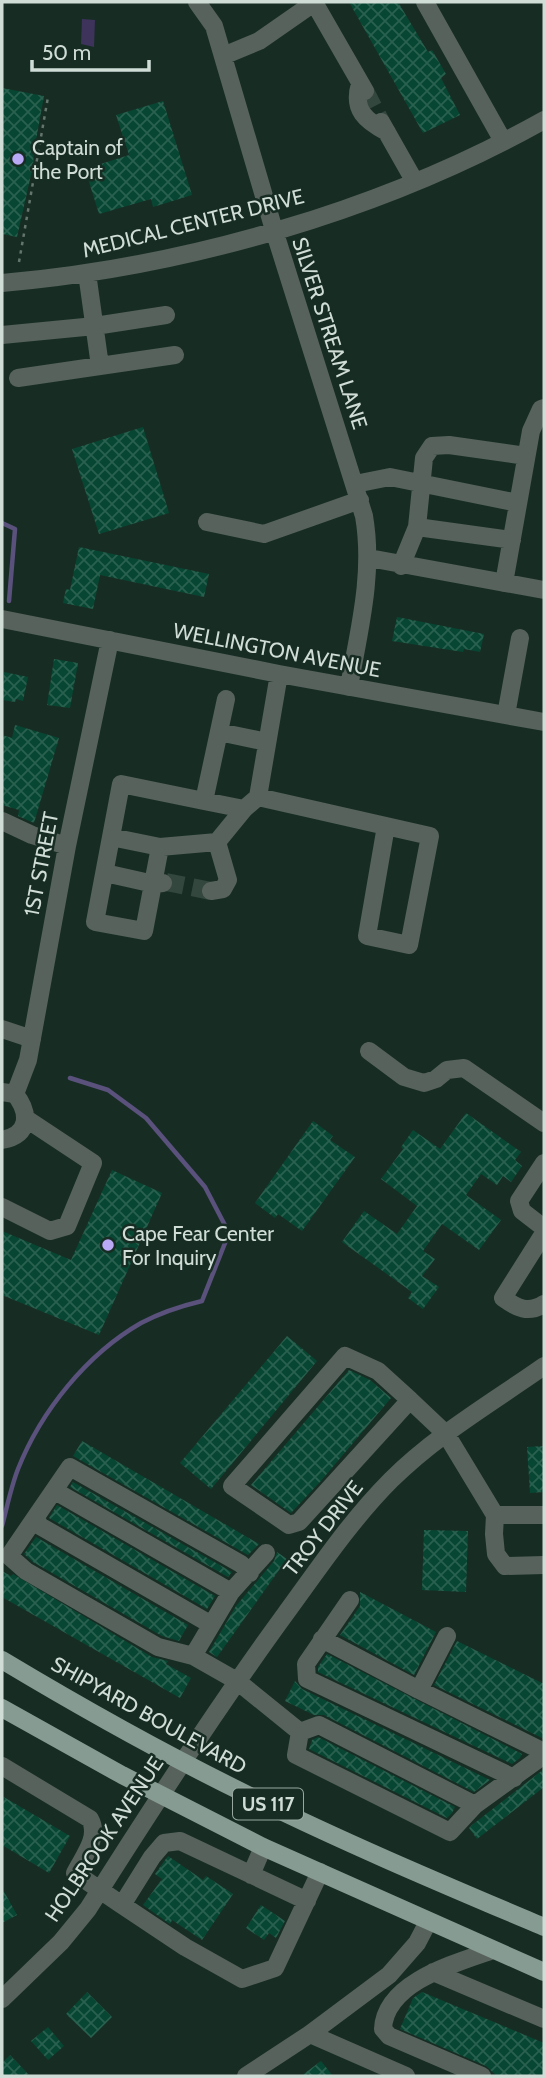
<svg xmlns="http://www.w3.org/2000/svg" width="546" height="2078" viewBox="0 0 546 2078" font-family="Cabin,sans-serif">
<defs>
<pattern id="building-cross-hatch" width="8" height="8" patternUnits="userSpaceOnUse" patternTransform="scale(1.75)"><rect width="8" height="8" fill="#074632"/><path d="M0 0l8 8M0 8l8-8" fill="none" stroke="#2a604f"/></pattern>
</defs>
<rect width="100%" height="100%" fill="#172d24"/>
<path fill="#3d335b" d="M82,19l13,1 -1,27 -13,-3z"/>
<g fill="none" stroke-linecap="round" stroke-linejoin="round">
<path stroke="#5a517c" stroke-width="4.5" d="M2,523l13,6 -6,72
M2,1526c5,-19 9,-39 16,-57 23,-58 69,-115 123,-146 19,-10 40,-17 61,-22l27,-68 -24,-46 -59,-69 -38,-28 -38,-12"/>
</g>
<path fill="url(#building-cross-hatch)" d="M349,2h49l30,50 4,-2 14,24 -5,4 19,37 -37,18z
M2,88l42,8 -10,55 -1,15 -16,71 -15,-3z
M163,101l29,94 -39,12 -2,-8 -52,15 -14,-45 44,-14 -13,-40z
M143,427l26,86 -70,21 -27,-85z
M79,547l130,27 -5,23 -104,-22 -7,34 -30,-6 3,-14 4,1z
M397,617l87,17 -4,18 -16,-3 -1,3 -71,-11z
M54,659l24,4 -8,45 -23,-3z
M4,672l24,5 -5,24 -7,-2 -1,3 -13,-2z
M15,725l44,13 -25,85 -16,-7 1,-6 -17,-5v-70l10,3z
M466,1113l55,39 -6,8 7,6 -11,16 -8,-6 -6,9 -16,-11 -15,21 35,25 -22,30 -37,-26 -19,27 12,8 -13,17 17,11 -16,22 -15,-11 4,-6 -70,-50 22,-31 33,23 20,-28 -36,-27 22,-30 -2,-2 12,-17 27,19z
M313,1121l20,15 -3,4 25,17 -53,74 -24,-17 -3,4 -20,-15z
M112,1170l50,23 -63,142 -97,-40v-64l69,29z
M287,1336l30,25 -106,128 -31,-26z
M349,1370l21,10 21,18 -71,84 -29,31 -40,-28z
M82,1441l177,103 -11,11 -175,-99z
M544,1446v46l-14,1 -3,-46z
M73,1482l159,90 -4,5 -158,-90z
M57,1505l158,91 -8,13 -158,-91z
M424,1530l44,1 -2,61 -44,-2z
M36,1537l152,88 -9,16 -17,-5 -129,-74 -9,-8z
M277,1552l10,7 -70,98 -8,-5 27,-46 38,-45z
M2,1571l9,5 2,-2 139,83 16,4 -2,3 25,14 -11,20 -178,-101z
M360,1592l76,40 -22,43 -74,-40 20,-29z
M457,1641l87,43v55l-110,-54z
M327,1654l195,100 -2,4 -8,6 -194,-92v-5z
M295,1681l7,8 188,91 -16,12 -150,-77h-10l-29,-14z
M318,1737l137,70 -3,6 -5,5 -138,-69 3,-9z
M544,1769v18l-67,52 -8,-11 3,-3z
M2,1796l68,40 -21,37 -47,-28z
M168,1856l35,24 3,-4 27,18 -31,46 -30,-20 -2,4 -27,-19 19,-26 -7,-5z
M2,1888l15,27 -15,8z
M261,1905l24,16 -9,17 -7,-5 -5,7 -18,-12z
M87,1992l25,25 -21,21 -25,-24z
M422,1992l122,51v33h-47l-11,-10 -86,-37 13,-31z
M48,2027l16,19 -16,14 -17,-19z
M10,2055l20,21h-28v-13z
M321,2061l12,15h-32z"/>
<g fill="none" stroke-linecap="round" stroke-linejoin="round">
<path stroke="#33473f" stroke-width="18" stroke-dasharray="18 9" stroke-linecap="butt" d="M365,91l16,31
M166,882l45,9"/>
<path stroke="#63756d" stroke-width="2.5" stroke-dasharray="3.5 5" stroke-linecap="butt" d="M19,262l29,-165"/>
<path stroke="#57625d" stroke-width="18" d="M197,2l17,24 60,204 90,286c10,58 -5,114 -15,171
M425,2l78,139
M315,4l50,87
M223,56l36,-15 56,-39
M360,84c-8,26 6,37 27,48
M381,122l34,60
M87,273l13,93
M2,283c184,-16 381,-73 542,-163
M2,335l93,-9 71,-11
M18,378l157,-23
M355,484l35,-7 128,26
M207,522l57,12 96,-34
M417,527l95,13
M369,558l175,32
M401,566l16,-39 7,-69 8,-12 17,-1 77,11
M504,583l27,-152 10,-22 3,-1
M2,619l277,55 265,48
M226,699l-22,102 -83,-17 -26,138 49,9 16,-84 57,-5 27,-33 14,-12 172,39 -21,109 -42,-9 19,-110
M506,715l14,-77
M219,732l48,10
M258,797l21,-123
M204,801l40,8
M2,821l30,14 35,11
M111,837l49,10
M105,873l49,11 9,-1
M211,891l12,-2 5,-9 -11,-38
M2,1029l30,10
M369,1051l35,26 20,6 12,-4 11,-9 17,-2 80,55
M2,1092l13,2c15,19 15,41 -13,46
M15,1094l13,-34 39,-214 43,-206
M544,1163l-25,38 3,10 22,17
M2,1207l48,24 17,-5 26,-63 -68,-45
M544,1233l-41,65c14,10 25,16 41,6
M345,1356l33,15 32,29 -111,122 -10,3 -57,-39z
M410,1400l36,34 49,81 -1,19 2,20 9,12 39,-1
M55,1491l176,101
M495,1515h49
M36,1519l4,7 170,98
M250,1573l-9,-9 -171,-97 -61,89 17,15 132,76 35,9 44,25 63,51 -4,23 154,77 25,-27
M350,1600l-44,64 1,15 207,99
M322,1639l97,51 125,62
M193,1656l38,-64 35,-39
M419,1690l28,-54
M300,1732l19,-7 156,80 69,-50
M2,1766l88,53c10,18 -7,38 -15,54l47,32 30,-48 12,-14 16,-2 127,60
M251,1875l12,-28
M122,1905l63,42 57,32 33,-11 45,-96
M433,1972l111,47
M2,1999l59,-57 27,-33c63,-100 128,-200 198,-296 33,-45 65,-93 105,-133 45,-45 102,-78 153,-114
M310,2034l96,42
M246,2076l64,-42 79,-59 28,-32 11,-21
M482,2076l-93,-40 -6,-7c2,-47 73,-66 110,-79"/>
<path stroke="#869b92" stroke-width="18" d="M2,1660c80,48 162,94 246,135 97,48 197,90 296,132
M2,1708l120,67 141,72 281,125"/>
</g>
<g fill="#baaaf6" stroke="#172d24" stroke-width="2.5">
<circle cx="18" cy="159" r="7"/>
<circle cx="108" cy="1245" r="7"/>
</g>
<g text-anchor="middle" dominant-baseline="central" stroke-width="5" stroke-linejoin="round" paint-order="stroke">
<rect fill="#172d24" stroke="#98a8a1" stroke-width="2" x="233" y="1788.5" width="70" height="31" rx="5"/>
<g font-size="19" font-weight="bold" fill="#d0ddd7">
<text x="268" y="1804">US 117</text>
</g>
<g font-size="21" fill="#d0ddd7" stroke="#172d24" text-anchor="start">
<text x="32" y="147">Captain of<tspan x="32" dy="24">the Port</tspan></text>
<text x="122" y="1233">Cape Fear Center<tspan x="122" dy="24">For Inquiry</tspan></text>
</g>
<g font-size="21" fill="#d0ddd7" stroke="#172d24">
<text transform="translate(193 223) rotate(-14)">MEDICAL CENTER DRIVE</text>
<text transform="translate(330 333) rotate(72)">SILVER STREAM LANE</text>
<text transform="translate(277 650) rotate(11)">WELLINGTON AVENUE</text>
<text transform="translate(41 864) rotate(-79)">1ST STREET</text>
<text transform="translate(323 1528) rotate(-52)">TROY DRIVE</text>
<text transform="translate(149 1715) rotate(29)">SHIPYARD BOULEVARD</text>
<text transform="translate(104 1839) rotate(-56)">HOLBROOK AVENUE</text>
</g>
</g>
<rect width="546" height="2078" fill="none" stroke="#d0ddd7" stroke-width="7"/>
<path d="M32 60v10h117v-10" fill="none" stroke="#d0ddd7" stroke-width="3.5"/>
<text x="42" y="60" font-size="21" fill="#d0ddd7" stroke="#172d24" stroke-width="5" paint-order="stroke">50 m</text>
</svg>
